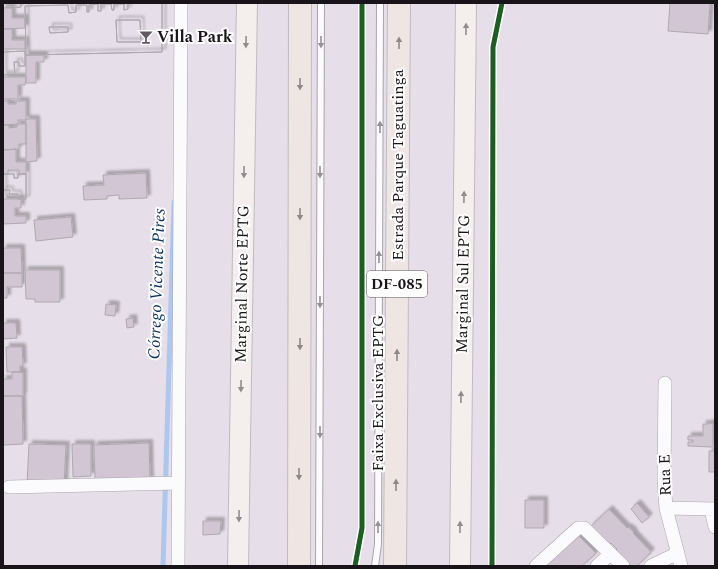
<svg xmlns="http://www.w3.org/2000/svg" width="718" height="569" viewBox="0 0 718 569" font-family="Spectral,serif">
<defs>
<filter id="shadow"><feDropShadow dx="3.5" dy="-3.5" stdDeviation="1" flood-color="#0004"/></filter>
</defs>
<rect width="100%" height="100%" fill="#e6dee8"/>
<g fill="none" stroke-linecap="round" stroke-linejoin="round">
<path stroke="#acc7f0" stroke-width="5" d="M163,566l11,-364"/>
</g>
<path fill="#d2c5d4" stroke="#aea9af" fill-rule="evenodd" filter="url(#shadow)" d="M11,3h10v4l-14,1 -1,-4z
M11,3h10v4l-14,1 -1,-4z
M128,3h34v49l-136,3 -1,-49 43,-1 1,8 7,-1v-7h11v7h2v-7l9,-1v7h3v-7h10l1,6h2v-6h10v6l4,-1zM116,20h24l1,22h-24zM49,27h19v5l-18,1z
M128,3h34v49l-136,3 -1,-49 43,-1 1,8 7,-1v-7h11v7h2v-7l9,-1v7h3v-7h10l1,6h2v-6h10v6l4,-1zM116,20h24l1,22h-24zM49,27h19v5l-18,1z
M670,3h40l-2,31 -40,-3z
M12,7v11h13v10l-22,1v-21z
M3,29h9v11h13v9h-22z
M25,51v15h-6v-4h-5l1,12 -12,1v-23z
M25,51v15h-6v-4h-5l1,12 -12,1v-23z
M26,55h18v7h-8v21h-10z
M3,77h23l-1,8h-7v14h-15z
M3,101h5v3h8v-3h10v19h-8v4l-15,1z
M26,119h10l1,42 -11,1z
M17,124h9v20h-7v5l-16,1v-25h6v3l8,-1z
M16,149v13h10v12h-7v-4h-11v4h-5v-24z
M146,173l1,25 -28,1v-4l-12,1v3l-23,1 -1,-14 21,-1 -1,-10z
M3,174h11v4h4v-4h8v25h-8v-5h-9l1,-4h-7v9z
M3,174h11v4h4v-4h8v25h-8v-5h-9l1,-4h-7v9z
M3,199h18v9h-6v8h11v7l-23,1z
M71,217l2,20 -37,4 -2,-21z
M3,248h18l1,25h-19z
M25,270h35v32h-25v-3h-9z
M3,273h19v14h-15v11h-4z
M106,304l10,1 -1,11 -10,-1z
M133,318l1,9 -7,1 -1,-9z
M3,323h13l1,15 -14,1z
M6,347h16l1,19h-3v6h3h-16z
M12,372h11v24h-20v-17h9z
M3,396h19l1,48 -20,1z
M709,423l4,1v23l-25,-1v-4h5v-2h-5v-4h15v-12h6z
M149,443l1,37h-55l-1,-35z
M29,444l37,1 -2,40 -37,-2z
M72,444h19v32l-18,1z
M709,451h6v21h-6z
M525,500h19v28h-19z
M637,503l12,14 -7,6 -11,-14z
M609,509l18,19 1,-1 6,5 -1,1 18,19 -14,14h-10l-13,-14 3,-3 -6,-6 -3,3 -18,-19z
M203,521h18l-1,13 -17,1z
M577,534l19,19 -14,13h-38z"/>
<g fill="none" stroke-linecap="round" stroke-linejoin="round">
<defs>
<path id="lane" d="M319,566l2,-563
M375,566l3,-22 2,-541"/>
<path id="street" d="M665,383l-1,97 2,28 15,58
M9,487l169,-4
M666,508l49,1
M711,509l4,18
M178,566l3,-563
M536,566l42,-38h6l39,38
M597,566l13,-12
M651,566l27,-13"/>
<path id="primary" d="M238,566l9,-563
M460,566l6,-563"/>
<path id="highway" d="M299,566l1,-563
M395,566l4,-563"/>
</defs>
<use href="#lane" stroke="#aaa4ab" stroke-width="8"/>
<use href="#street" stroke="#aaa4ab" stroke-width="14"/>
<use href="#primary" stroke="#bfbbc0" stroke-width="22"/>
<use href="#highway" stroke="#bfbbc0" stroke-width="24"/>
<use href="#lane" stroke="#fbfafc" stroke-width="6"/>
<use href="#street" stroke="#fbfafc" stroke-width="13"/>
<use href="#primary" stroke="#f4eeed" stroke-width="20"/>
<use href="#highway" stroke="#efe6e4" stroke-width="22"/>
<defs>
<path id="cycleway" d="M355,566l7,-38v-525
M492,566l1,-519 9,-44"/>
</defs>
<use href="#cycleway" stroke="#fff" stroke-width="8"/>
<use href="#cycleway" stroke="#1b5e20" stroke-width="5"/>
</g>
<defs><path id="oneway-solid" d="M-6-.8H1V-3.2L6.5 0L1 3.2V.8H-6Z"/></defs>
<g fill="#918c8e">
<use href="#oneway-solid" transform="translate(466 29) rotate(-89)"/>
<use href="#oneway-solid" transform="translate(246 42) rotate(91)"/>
<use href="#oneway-solid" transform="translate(244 172) rotate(91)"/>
<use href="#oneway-solid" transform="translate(464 197) rotate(-89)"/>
<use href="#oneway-solid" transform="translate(241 386) rotate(91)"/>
<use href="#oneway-solid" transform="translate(461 397) rotate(-89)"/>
<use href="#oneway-solid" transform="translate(239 516) rotate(91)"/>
<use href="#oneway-solid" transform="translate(460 527) rotate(-89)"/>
</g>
<g fill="#959296">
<use href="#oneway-solid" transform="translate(321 42) rotate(90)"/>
<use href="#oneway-solid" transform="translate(380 127) rotate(-90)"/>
<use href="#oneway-solid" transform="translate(320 172) rotate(90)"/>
<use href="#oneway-solid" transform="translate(379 257) rotate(-90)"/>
<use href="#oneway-solid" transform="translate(320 302) rotate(90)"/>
<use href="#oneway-solid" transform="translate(320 432) rotate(90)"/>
<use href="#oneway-solid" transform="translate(378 527) rotate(-90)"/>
</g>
<g fill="#8f8889">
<use href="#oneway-solid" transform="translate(399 43) rotate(-90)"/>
<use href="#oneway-solid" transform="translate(300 84) rotate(90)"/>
<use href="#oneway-solid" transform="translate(300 214) rotate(90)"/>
<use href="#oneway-solid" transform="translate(300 344) rotate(90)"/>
<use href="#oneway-solid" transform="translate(397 355) rotate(-90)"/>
<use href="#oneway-solid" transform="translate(299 474) rotate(90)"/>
<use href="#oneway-solid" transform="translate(396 485) rotate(-90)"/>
</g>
<defs>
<symbol id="bar-bare" viewBox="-9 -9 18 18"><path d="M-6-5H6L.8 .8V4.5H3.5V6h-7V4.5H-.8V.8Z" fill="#615b61" stroke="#fff" stroke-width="2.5" paint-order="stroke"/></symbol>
</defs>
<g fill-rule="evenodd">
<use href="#bar-bare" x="136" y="27" width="20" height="20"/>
</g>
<g text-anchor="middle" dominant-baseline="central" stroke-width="4" stroke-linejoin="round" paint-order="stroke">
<rect fill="#fff" stroke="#5e5a5e" stroke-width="1" x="367" y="271" width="60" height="26" rx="3"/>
<g font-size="15" font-weight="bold" fill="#191419">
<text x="397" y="284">DF-085</text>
</g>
<g font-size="16" font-weight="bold" fill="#191419" stroke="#fff" text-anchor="start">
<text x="157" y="37">Villa Park</text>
</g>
<g font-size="16" fill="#191419" stroke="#fff">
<text transform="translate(398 165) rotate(-90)">Estrada Parque Taguatinga</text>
<text transform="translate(242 284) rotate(-89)">Marginal Norte EPTG</text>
<text transform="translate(463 284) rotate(-89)">Marginal Sul EPTG</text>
<text transform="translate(378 393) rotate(-90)">Faixa Exclusiva EPTG</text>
<text transform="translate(665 475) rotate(-92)">Rua E</text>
</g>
<g font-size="17" font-style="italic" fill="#0a3565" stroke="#fff">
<text transform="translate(157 284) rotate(-88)">Córrego Vicente Pires</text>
</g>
</g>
<rect width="718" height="569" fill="none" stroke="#191419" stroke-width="8"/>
</svg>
